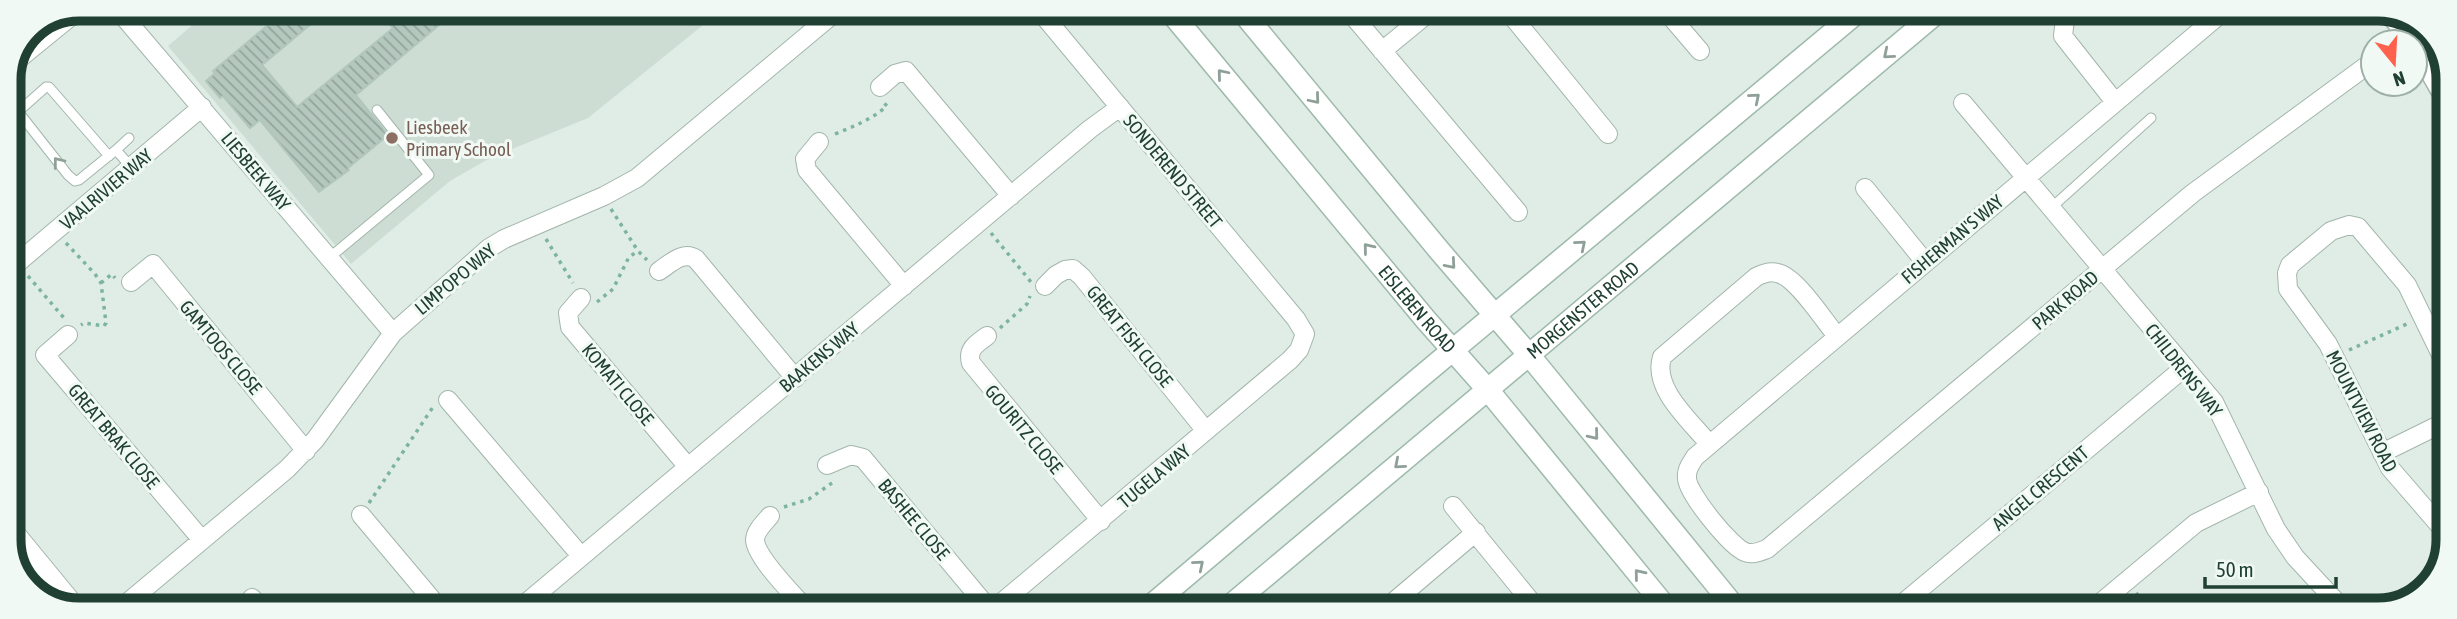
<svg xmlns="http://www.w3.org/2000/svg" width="2457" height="619" viewBox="0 0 2457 619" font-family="'Asap Condensed',sans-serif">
<defs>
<pattern id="building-back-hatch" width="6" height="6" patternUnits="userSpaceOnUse" patternTransform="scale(1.75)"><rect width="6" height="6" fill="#b5c8be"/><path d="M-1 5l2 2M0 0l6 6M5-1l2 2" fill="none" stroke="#93a49b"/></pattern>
</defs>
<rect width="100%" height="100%" fill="#e0ede6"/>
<path fill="#ceddd4" d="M211,9h512l-135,109 -98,40 -40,23 -99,83 -183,-218z"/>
<path fill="url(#building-back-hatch)" stroke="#b2c7bc" stroke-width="2" d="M287,9h42l-67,56 35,42 96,-79 -16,-19h81l-102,86 32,40 -40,33 1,2 -30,22 -59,-72 -10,8 -27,-32 -3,2 -14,-17 9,-8 -2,-2z"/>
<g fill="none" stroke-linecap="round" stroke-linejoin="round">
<defs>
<path id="service" d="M116,150l13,-12
M109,156l-60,-69h-3l-26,23v4l48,61 7,6 4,-1 37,-30 15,17
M2051,208l100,-90
M329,258l100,-83 -52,-65"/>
<path id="minor" d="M117,9l276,324
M1348,10l170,202
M1507,10l101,124
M1665,10l35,41
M2073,10l-8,9 -2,17 52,66
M2225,10l-530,447c-4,7 -9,12 -8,21 0,15 44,69 58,74 7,3 14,0 22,-3l426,-356 180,-132
M1382,51l50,-41
M15,62l65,-53
M880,87l15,-13 11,-3 105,125
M1963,103l251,299 62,127 19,28 49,53
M819,142l-14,17 2,11 97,116
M1865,188l60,74
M9,270l193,-163
M659,271c11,-7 24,-21 37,-12l99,119
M131,282l22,-18 153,187
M1045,286l11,-11 9,-5 8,-1 9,8 124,154
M581,298l-13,15 2,14 118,140
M68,335l-23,20 157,185
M987,336c-11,8 -20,13 -16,27l130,158
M448,400l133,156
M1709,444c-18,-23 -57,-55 -47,-87l94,-80c6,-3 14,-6 21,-4 19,3 47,48 60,63
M2382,453l65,-32
M827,465l24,-10 12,3 126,151
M1453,506l85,104
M361,515l79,94
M770,516c-5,6 -15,15 -15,24 1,18 39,55 51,69
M9,525l69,84
M2447,534l-57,-66 -62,-124 -40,-55 -1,-16 3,-8 41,-34 18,-6 9,2 49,58 40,82
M252,598l10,11
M2408,599l28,-25
M120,609l167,-140 28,-29 78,-107 96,-85 15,-9 100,-43 33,-18 202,-169
M519,609l571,-480 30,-22
M994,609l296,-249 9,-10 6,-16 -9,-15 -258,-310
M1384,610l92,-78
M1895,610l290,-243
M2092,610l104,-87 63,-31"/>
<path id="tertiary" d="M2388,10l26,32
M2415,44l33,57"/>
<g id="secondary">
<path id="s1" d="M1168,9l258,311 62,70 180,220"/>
<path d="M1240,9l198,240 91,106 208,255"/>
<path d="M1147,609l270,-229 443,-370"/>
<path id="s2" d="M1225,610l715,-600"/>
</g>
</defs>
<use href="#service" stroke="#a2b6ac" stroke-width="11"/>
<use href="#minor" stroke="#a2b6ac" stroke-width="20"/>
<use href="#tertiary" stroke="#a2b6ac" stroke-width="24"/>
<use href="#secondary" stroke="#9dbaac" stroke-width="24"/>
<path stroke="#7db49c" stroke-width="3.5" stroke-dasharray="3.5 5" stroke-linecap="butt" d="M835,134c19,-8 36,-14 52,-28l-4,-4
M611,209l27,42 9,9
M991,233l40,49
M546,239l27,44
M66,243l29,31 6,9 5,40 -2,3 -20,-3 -3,2
M28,276l36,42
M101,283l11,-9 3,4
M597,302l16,-13 16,-32 9,-6
M1000,328l27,-24 3,-8
M2349,350l60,-27
M369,503l64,-96
M784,507l25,-8 23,-16
M2136,593l15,17
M1424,597l9,13"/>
<use href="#service" stroke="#fff" stroke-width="9"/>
<use href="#minor" stroke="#fff" stroke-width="18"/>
<use href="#tertiary" stroke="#fff" stroke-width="21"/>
<use href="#secondary" stroke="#fff" stroke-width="21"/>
</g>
<defs><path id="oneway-chevron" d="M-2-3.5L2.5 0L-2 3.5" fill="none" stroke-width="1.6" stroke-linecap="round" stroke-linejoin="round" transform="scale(1.75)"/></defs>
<g stroke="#8fa098">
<use href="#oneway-chevron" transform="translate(1888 54) rotate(140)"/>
<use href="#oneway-chevron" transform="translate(1222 74) rotate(-130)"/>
<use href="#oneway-chevron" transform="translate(1755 98) rotate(-40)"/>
<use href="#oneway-chevron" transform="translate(1315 99) rotate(50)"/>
<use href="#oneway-chevron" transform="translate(58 162) rotate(-128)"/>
<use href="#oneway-chevron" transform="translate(1581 245) rotate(-40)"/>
<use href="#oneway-chevron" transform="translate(1368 248) rotate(-129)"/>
<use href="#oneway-chevron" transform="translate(1451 264) rotate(49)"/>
<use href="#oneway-chevron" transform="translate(1594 435) rotate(51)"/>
<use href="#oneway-chevron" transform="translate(1399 464) rotate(139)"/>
<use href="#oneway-chevron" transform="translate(1199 565) rotate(-40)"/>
<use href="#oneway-chevron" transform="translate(1639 574) rotate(-129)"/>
</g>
<circle fill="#8d6e63" stroke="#f1f9f4" stroke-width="2.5" cx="392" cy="138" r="7"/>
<g text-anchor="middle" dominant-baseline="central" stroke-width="6" stroke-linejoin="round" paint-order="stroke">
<g font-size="19" fill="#785e54" stroke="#f1f9f4" text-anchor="start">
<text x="406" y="127">Liesbeek<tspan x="406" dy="22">Primary School</tspan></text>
</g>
<g font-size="19" fill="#1f4032" stroke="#f1f9f4">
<text transform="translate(256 171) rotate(50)">LIESBEEK WAY</text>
<text transform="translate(1173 171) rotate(50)">SONDEREND STREET</text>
<text transform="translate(106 189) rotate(-40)">VAALRIVIER WAY</text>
<text transform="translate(1952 239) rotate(-40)">FISHERMAN'S WAY</text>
<text transform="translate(455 279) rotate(-40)">LIMPOPO WAY</text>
<text transform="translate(2065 300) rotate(-40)">PARK ROAD</text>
<text stroke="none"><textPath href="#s1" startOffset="390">EISLEBEN ROAD</textPath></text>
<text stroke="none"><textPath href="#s2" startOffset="467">MORGENSTER ROAD</textPath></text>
<text transform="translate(1130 336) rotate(51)">GREAT FISH CLOSE</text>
<text transform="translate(221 347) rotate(50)">GAMTOOS CLOSE</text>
<text transform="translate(819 357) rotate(-40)">BAAKENS WAY</text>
<text transform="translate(2184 370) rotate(52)">CHILDRENS WAY</text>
<text transform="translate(618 384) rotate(50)">KOMATI CLOSE</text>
<text transform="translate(2362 411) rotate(63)">MOUNTVIEW ROAD</text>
<text transform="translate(1024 429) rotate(50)">GOURITZ CLOSE</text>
<text transform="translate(114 436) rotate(50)">GREAT BRAK CLOSE</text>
<text transform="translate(1154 476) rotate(-40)">TUGELA WAY</text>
<text transform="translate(2040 488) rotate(-40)">ANGEL CRESCENT</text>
<text transform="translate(914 519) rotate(50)">BASHEE CLOSE</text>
</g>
</g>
<path d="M0 0H2457V619H0ZM79 21H2378A58 58 0 0 1 2436 79V540A58 58 0 0 1 2378 598H79A58 58 0 0 1 21 540V79A58 58 0 0 1 79 21Z" fill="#f1f9f4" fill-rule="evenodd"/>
<path fill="none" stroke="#1f4032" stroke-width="9" d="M79 21H2378A58 58 0 0 1 2436 79V540A58 58 0 0 1 2378 598H79A58 58 0 0 1 21 540V79A58 58 0 0 1 79 21Z"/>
<g transform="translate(2394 63) rotate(162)"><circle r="33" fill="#f1f9f4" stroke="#9dafa6" stroke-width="2"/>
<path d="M0-5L12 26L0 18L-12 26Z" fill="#ff614c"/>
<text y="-10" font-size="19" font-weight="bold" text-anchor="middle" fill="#1f4032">N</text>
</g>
<path d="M2205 577v10h131v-10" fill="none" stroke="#1f4032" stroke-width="3.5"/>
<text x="2216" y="577" font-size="21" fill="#1f4032" stroke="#f1f9f4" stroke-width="5" paint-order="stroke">50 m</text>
</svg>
